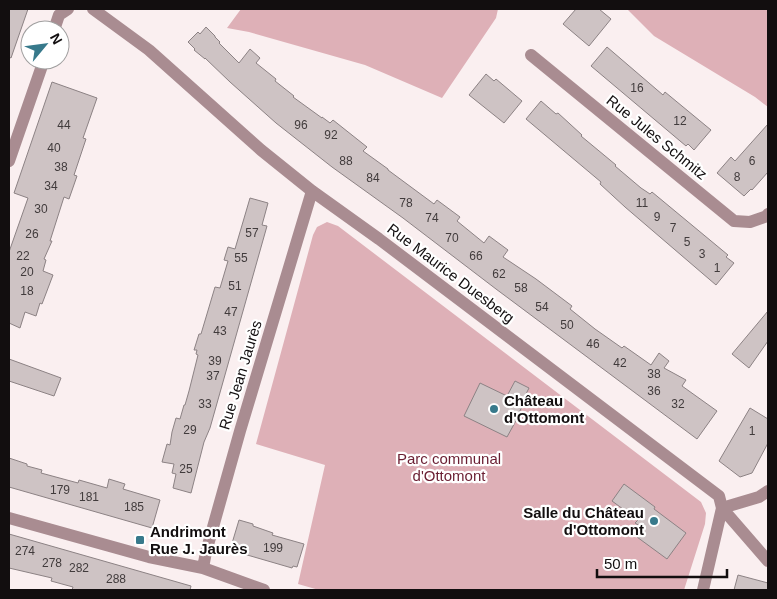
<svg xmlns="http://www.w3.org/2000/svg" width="777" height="599" viewBox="0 0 777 599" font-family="Arial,sans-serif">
<rect width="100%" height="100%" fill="#faeff0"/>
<path fill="#deb0b7" d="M241,9h257l-2,9 -54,80 -77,-33 -116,-33 -22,-4z
M627,9h141v98l-13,-10 -101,-61z
M327,222l11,4 363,276 5,11 -1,11 -21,66h-365l-21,-6 27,-119 -69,-21 57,-209 4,-8z"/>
<path fill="#cec3c4" stroke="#8c8284" d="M9,9h19l-17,49 -2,-1z
M576,9h23l12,10 -22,27 -26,-22z
M206,27l9,9v1l5,5 -1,1 20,20 11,-14 10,9 -4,5 20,16 -1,2 19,15 -1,1 29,21v-1l8,6 3,-3 34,27 -4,4 25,18v1l46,34 3,-4 23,17 -3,4 27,22 5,-7 19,14 -5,7 33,22 36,27 -2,3 25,20 27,19 2,-2 27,19 8,-12 10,8 -5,7 22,12 -4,6 35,25 -20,28 -201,-150 -93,-71 -71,-51 -56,-44 -46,-41 -25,-24v1l-11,-9 1,-1 -7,-7 10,-10 2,2z
M607,47l56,48 2,-3 46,38 -17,20 -6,-6 -2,2 -95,-80z
M486,74l8,7 2,-2 26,22 -18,22 -35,-28z
M52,82l45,16 -14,40 3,1 -12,36 3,1 -8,23 -5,-2 -14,44h2l-8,18 2,1 -3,11 10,4 -11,29 -2,-1 -4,13 -11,-4 -5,16 -11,-5v-71l19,-54 -14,-5z
M541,101l15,13 2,-1 24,22 -1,1 35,29 -1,1 26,22 9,6 2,-2 76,63 -2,2 8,6 -18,22 -91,-78 -25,-23 1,-2 -75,-63z
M768,124v48l-16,18 -1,-1 -7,7 -27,-23 14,-16 4,4z
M250,198l18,5 -6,22 5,1 -57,202 -6,14 -13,51 -18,-5 3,-14 -4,-1 2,-9 -12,-2 5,-18 3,1 2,-13 4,-14 4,1 4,-14h1l4,-14 9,-36 -2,-1 1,-4h-3l5,-16h2l14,-47 5,1 8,-27 -4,-1 4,-13 7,2z
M768,311v30l-19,27 -17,-14z
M9,359l52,19 -7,18 -45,-15z
M515,381l14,7 -9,18 2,1 -5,9 1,1 -11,20 -43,-21 16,-33 27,13z
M750,408l18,11v24l-16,30 -12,4 -21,-16z
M9,458l18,6v2l15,4 -1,3 37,10 1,-3 28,8 2,-9 16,5 -2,5 37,11 -8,28 -143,-41z
M624,484l31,23 -1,2 32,24 -19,26 -30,-22 6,-9 -8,-5 3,-3 -26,-19z
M239,520l14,4v2l20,7 -1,2 32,9 -7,23 -4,-1 -1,2 -62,-18z
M9,534l182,52 -1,4h-118l1,-3 -22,-6 1,-3 -43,-10z
M738,575l30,8v7h-34z"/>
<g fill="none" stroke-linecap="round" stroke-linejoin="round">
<path stroke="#a98c91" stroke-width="12" d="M93,9l56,41 112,100 51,41 67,48 340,257 3,12 -19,82
M54,30l5,-15 9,-6
M531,55l203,166 16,1 17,-6 1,-2
M9,161l35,-101
M722,508l46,53
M722,508l37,-11 9,-6
M9,518l140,39 54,11 61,22
M203,568l3,-16 34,-121 72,-240"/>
</g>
<g fill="#37798b" stroke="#fff" stroke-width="2">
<circle cx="494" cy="409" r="5"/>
<circle cx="654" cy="521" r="5"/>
<rect x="135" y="535" width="10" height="10" rx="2.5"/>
</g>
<g text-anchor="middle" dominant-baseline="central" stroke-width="4.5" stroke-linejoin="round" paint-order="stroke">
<g font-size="12" fill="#413b3c">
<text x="637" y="88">16</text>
<text x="680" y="121">12</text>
<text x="64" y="125">44</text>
<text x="301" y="125">96</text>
<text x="331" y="135">92</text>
<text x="54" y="148">40</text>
<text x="346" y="161">88</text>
<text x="752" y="161">6</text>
<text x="61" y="167">38</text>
<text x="737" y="177">8</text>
<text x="373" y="178">84</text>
<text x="51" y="186">34</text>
<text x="406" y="203">78</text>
<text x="642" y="203">11</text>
<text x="41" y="209">30</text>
<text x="657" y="217">9</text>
<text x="432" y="218">74</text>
<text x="673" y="228">7</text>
<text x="252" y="233">57</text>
<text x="32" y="234">26</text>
<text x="452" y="238">70</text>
<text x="687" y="242">5</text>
<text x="702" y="254">3</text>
<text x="23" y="256">22</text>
<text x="476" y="256">66</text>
<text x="241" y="258">55</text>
<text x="717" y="268">1</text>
<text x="27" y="272">20</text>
<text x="499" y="274">62</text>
<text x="235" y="286">51</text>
<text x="521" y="288">58</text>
<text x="27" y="291">18</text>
<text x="542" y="307">54</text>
<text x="231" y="312">47</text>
<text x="567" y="325">50</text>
<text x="220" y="331">43</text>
<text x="593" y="344">46</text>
<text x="215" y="361">39</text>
<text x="620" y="363">42</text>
<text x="654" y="374">38</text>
<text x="213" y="376">37</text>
<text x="654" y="391">36</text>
<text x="205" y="404">33</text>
<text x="678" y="404">32</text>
<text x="190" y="430">29</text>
<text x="752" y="431">1</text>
<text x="186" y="469">25</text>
<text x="60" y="490">179</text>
<text x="89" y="497">181</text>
<text x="134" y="507">185</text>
<text x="273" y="548">199</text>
<text x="25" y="551">274</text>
<text x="52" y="563">278</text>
<text x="79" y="568">282</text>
<text x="116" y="579">288</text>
</g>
<g font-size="15" fill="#120e0f" stroke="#fff">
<text transform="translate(657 137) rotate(39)">Rue Jules Schmitz</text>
<text transform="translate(451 273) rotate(37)">Rue Maurice Duesberg</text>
<text transform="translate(240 375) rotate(-73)">Rue Jean Jaurès</text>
</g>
<g font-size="15" font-weight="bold" fill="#120e0f" stroke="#fff" text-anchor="start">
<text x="504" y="400">Château<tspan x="504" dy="17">d'Ottomont</tspan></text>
<text x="644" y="512" text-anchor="end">Salle du Château<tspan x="644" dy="17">d'Ottomont</tspan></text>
<text x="150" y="531">Andrimont<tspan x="150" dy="17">Rue J. Jaurès</tspan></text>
</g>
<g font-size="15" fill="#6a1e32" stroke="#fff">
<text x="449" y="458">Parc communal<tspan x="449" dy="17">d'Ottomont</tspan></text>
</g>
</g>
<rect width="777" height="599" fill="none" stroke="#120e0f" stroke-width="20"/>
<g transform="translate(45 45) rotate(61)"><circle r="24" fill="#ffffff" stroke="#a09f9f"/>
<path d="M0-4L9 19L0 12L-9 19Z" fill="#37798b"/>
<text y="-8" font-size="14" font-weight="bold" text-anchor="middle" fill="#120e0f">N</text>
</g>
<path d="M597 569v8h130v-8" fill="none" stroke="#120e0f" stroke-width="2.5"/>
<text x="604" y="569" font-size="15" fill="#120e0f" stroke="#ffffff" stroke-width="4" paint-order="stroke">50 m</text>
</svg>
